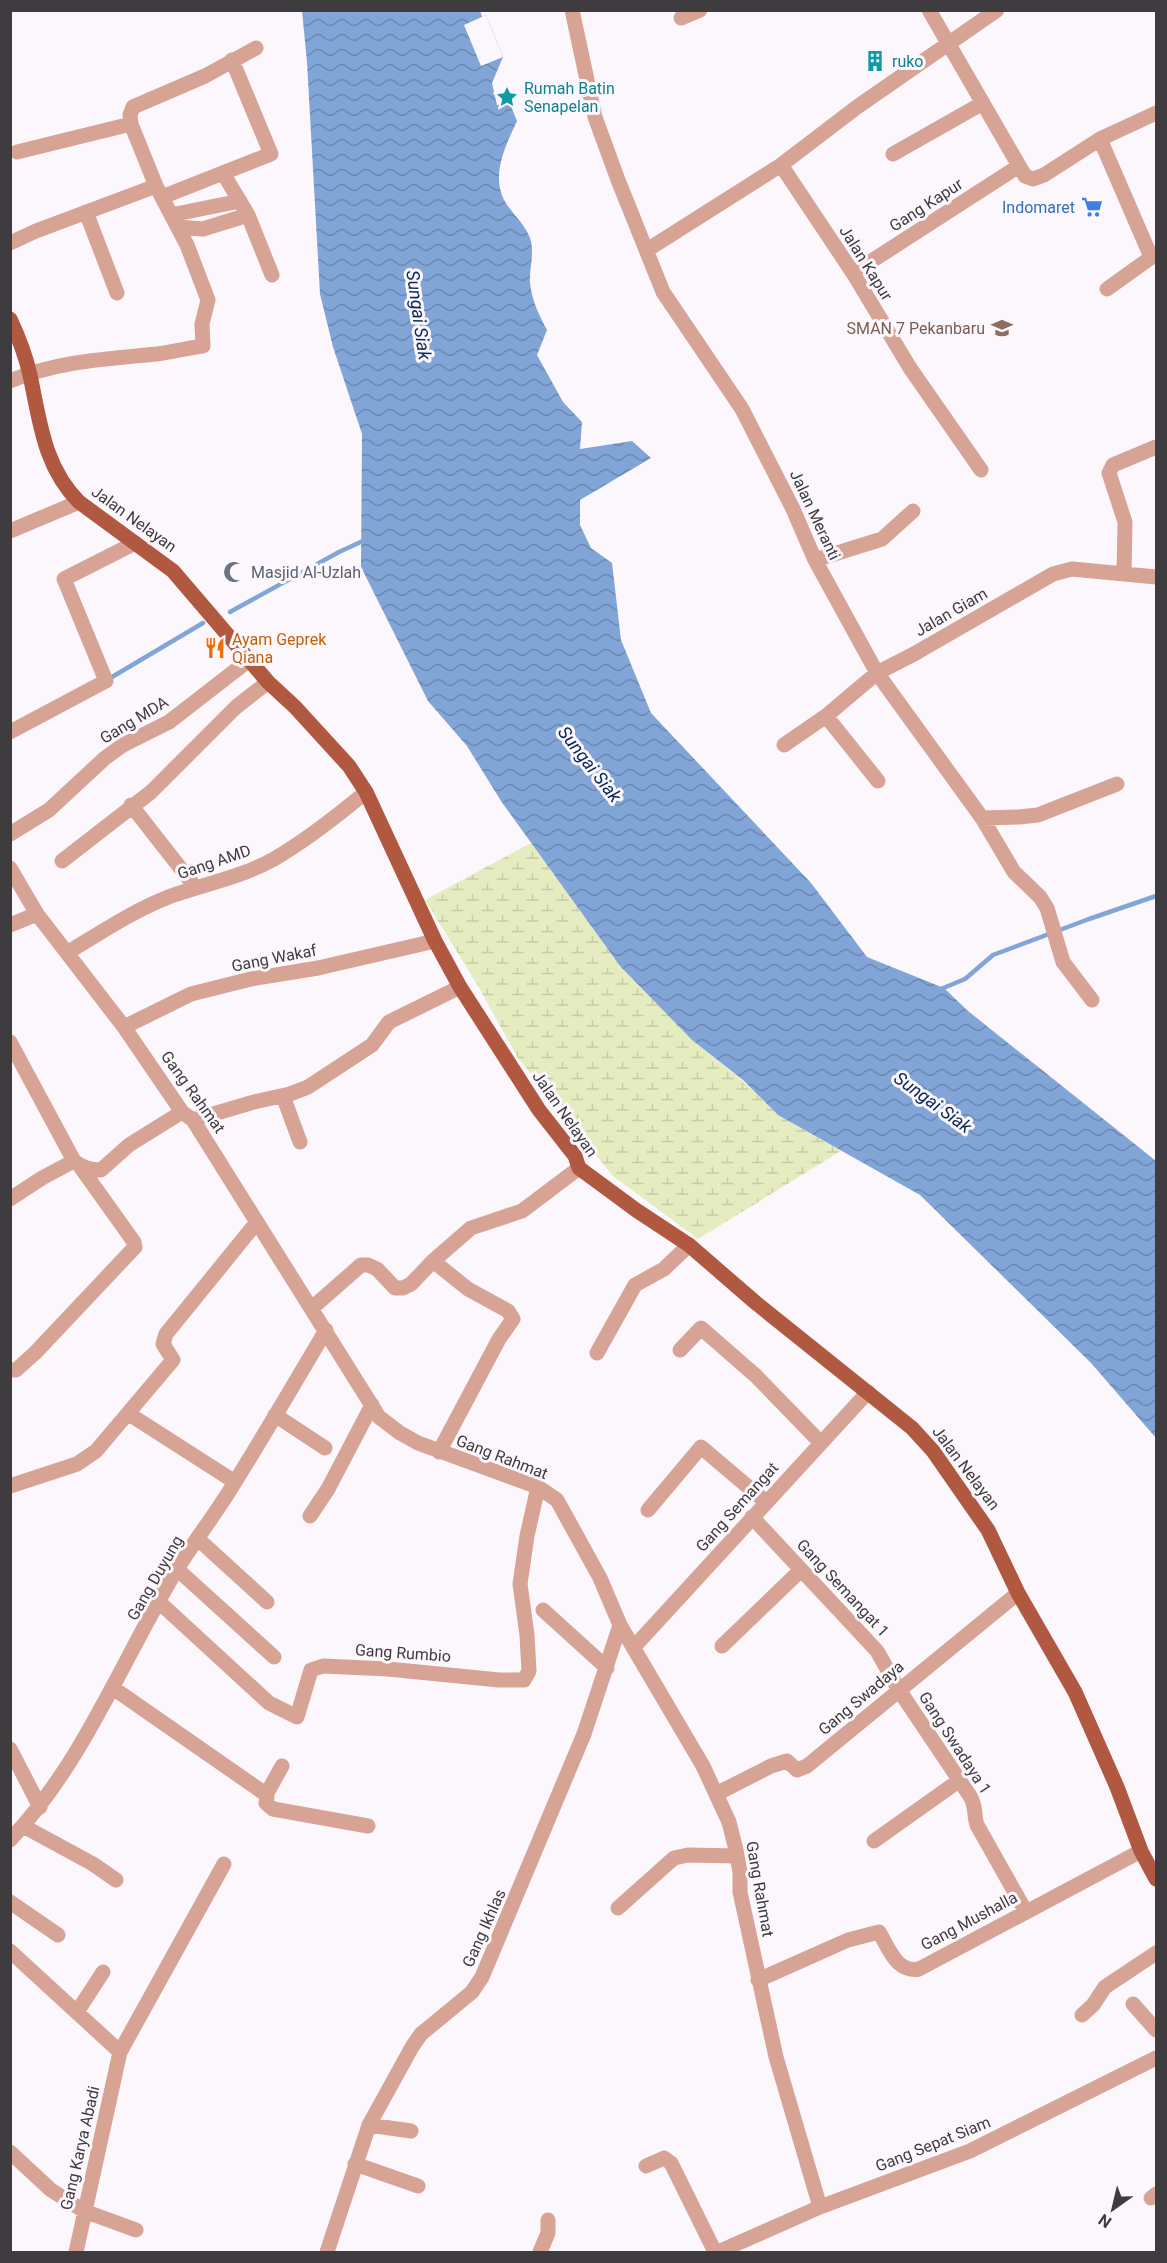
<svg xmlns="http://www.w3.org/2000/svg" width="1167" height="2263" viewBox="0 0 1167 2263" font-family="Roboto,sans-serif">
<defs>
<pattern id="wetland-marsh" width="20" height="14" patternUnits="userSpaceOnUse" patternTransform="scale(1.5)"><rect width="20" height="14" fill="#e5edc0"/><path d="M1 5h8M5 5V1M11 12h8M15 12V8" fill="none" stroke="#c6cca6"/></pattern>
<pattern id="water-waves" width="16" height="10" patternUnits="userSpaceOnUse" patternTransform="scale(1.5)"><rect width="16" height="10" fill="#81a5d7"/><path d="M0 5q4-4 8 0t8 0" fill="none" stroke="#6b88b0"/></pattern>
</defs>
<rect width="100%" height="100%" fill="#fcf7fd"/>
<path fill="url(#wetland-marsh)" d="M531,843l89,123 72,74 51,41 35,34 63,36 -143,88 -85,-63 -95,-118 -43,-77 -50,-81z"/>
<path fill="url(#water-waves)" d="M480,10l2,7 4,-2 17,42 -11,26 5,22 13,-1 7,17c-11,24 -26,53 -13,79 7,13 21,24 26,38 5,16 -1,30 0,45 2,18 9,32 17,47l-10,25 26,47 19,20 -2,27 52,-8 19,17 -71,42v25l11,23 21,15 9,77 30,73 160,170 56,74 77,31 24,23 188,150v277l-65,-75 -171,-168 -142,-80 -35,-35 -51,-40 -72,-74 -119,-165 -34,-55 -39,-45 -67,-134 1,-133 -29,-87 -13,-53 -13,-232 -5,-51z"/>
<path fill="#fcf7fd" d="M486,15l17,42 -22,9 -17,-41z"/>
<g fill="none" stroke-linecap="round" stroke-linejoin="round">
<path stroke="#81a5d7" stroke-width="4.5" d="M230,612l109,-60 26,-12
M112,677l91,-54
M941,989l24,-10 28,-24 96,-36 67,-23"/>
<path stroke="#d6a395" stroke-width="15" d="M572,10l23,107 23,63 45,112 79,117 51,100 22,51 62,113 105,145 32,54 26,25 7,11 16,54 29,38
M929,10l96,166 8,3 11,-4 56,-36 56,-26
M681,18l19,-8
M131,124l-1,-9 3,-8 72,-31 51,-28
M1100,139l51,118
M893,154l90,-51
M781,165l72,108 57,95 71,102
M223,173l25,42 24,60
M162,197l109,-43 -39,-94
M86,212l31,81
M171,215l69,-14
M178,227l25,2 45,-14
M10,243l26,-12 120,-45
M647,250l134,-85 76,-58 140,-97
M853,273l166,-107
M1107,289l49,-35
M10,381c48,-20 96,-22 147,-27 15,-2 31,-6 46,-8l-1,-22 6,-24 -21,-55 -31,-59 -25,-62 -114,28
M10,531l69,-29
M815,560l67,-21 31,-28
M1124,573l1,-51 -16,-49 4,-8 43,-18
M826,716l52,65
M10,732l96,-51 -42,-102 71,-36
M784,745l42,-29 51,-43 37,-19 139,-80 19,-5 84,8
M131,805l65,83
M982,818l37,-1 19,-2 79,-31
M10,834l39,-24 56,-52 18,-13 46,-23 80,-62
M62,861l89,-69 85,-85 32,-25
M10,868l27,46 87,113 58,85 11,8 186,297 21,16 18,10 120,44 19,13 43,78 20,47 83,141 26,56 7,28 4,22v20l36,165 44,150
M10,925l27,-11
M67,953c33,-20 67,-43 104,-57 34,-12 71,-19 103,-37 33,-19 63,-43 92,-67
M124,1027l67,-33 60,-15 67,-11 117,-27
M10,1042l64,119c8,7 16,9 27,9l28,-25 53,-33
M283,1096l17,46
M193,1120l61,-18 36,-8 18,-7 64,-42 17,-23 71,-35
M10,1199l32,-21 32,-17
M433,1261l35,28 40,22 5,8 -14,20 -60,113
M312,1308l49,-43h7l9,4 18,19h8l8,-4 22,-23 38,-33 51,-17 57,-43
M680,1350l21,-22 55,48 65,67
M597,1353l38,-68 29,-16 25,-24
M10,1370h6l19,-17 100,-106 -1,-5 -55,-77
M129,1414l106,68
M275,1415l50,33
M10,1486l67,-22 19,-13 77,-91 -10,-16 3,-10 91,-112
M648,1510l53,-63 65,55
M310,1516l18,-27 44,-84
M752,1517l125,134 22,39 71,106c7,12 3,17 7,29l49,87
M198,1539l69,63
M177,1569l97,88
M159,1602l110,101 28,14 14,-47 12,-4 65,3 111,11h25l5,-9 -2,-36 -7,-51 7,-48 11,-49
M543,1610l64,58
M722,1646l79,-76
M634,1647l234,-255
M113,1688l151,105 3,4 -1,6 7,6 95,17
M10,1749l30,58
M716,1794l55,-28 16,-5 10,9 10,-4 211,-173
M266,1795l16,-29
M23,1826l70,38 23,16
M10,1840c74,-78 112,-180 167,-271 18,-29 40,-57 58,-87 31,-50 61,-101 91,-152
M874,1841l86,-61
M10,1902l48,33
M618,1908l56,-50 14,-3 49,1
M10,1951l110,101
M758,1980l90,-40 31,-8c10,16 17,41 40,37l222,-118
M1133,2004l23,26
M77,2012l26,-40
M1082,2015l11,-10 12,-18 51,-34
M369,2125l42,6
M10,2152l41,38 33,21 52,19
M355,2164l63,22
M646,2166l18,-8 7,5 44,89
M1151,2198l5,-4
M76,2252l44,-200 104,-188
M327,2252l42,-127 43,-78 9,-13 51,-42 10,-15 102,-243 36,-109
M540,2252l8,-19v-13
M718,2252l102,-45 150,-56 186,-93"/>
<path stroke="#b15841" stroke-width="15" d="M10,319c8,17 16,38 20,56 10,47 14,92 49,127l94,69 95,111 27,25 54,59 17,26 69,149 25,46 79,123 36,46 4,12 57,42 53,35 67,58 156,125 21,23 55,79 30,63 57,99 42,95 24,64 15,28"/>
</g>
<defs>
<symbol id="building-bare" viewBox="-9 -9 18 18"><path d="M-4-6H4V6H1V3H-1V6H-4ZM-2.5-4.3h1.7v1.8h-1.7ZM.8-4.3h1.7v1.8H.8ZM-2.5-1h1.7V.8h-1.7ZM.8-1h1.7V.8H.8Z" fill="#0f9aa8" stroke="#fcf7fd" stroke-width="2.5" paint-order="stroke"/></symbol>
<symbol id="sight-bare" viewBox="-9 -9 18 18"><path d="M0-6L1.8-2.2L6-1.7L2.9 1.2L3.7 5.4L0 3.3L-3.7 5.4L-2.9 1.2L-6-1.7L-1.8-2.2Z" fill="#0f9aa8" stroke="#fcf7fd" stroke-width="2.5" paint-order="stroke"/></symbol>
<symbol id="supermarket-bare" viewBox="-9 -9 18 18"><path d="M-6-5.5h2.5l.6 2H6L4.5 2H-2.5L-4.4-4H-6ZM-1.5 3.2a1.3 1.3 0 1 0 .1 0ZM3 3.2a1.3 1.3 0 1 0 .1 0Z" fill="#3f7fe0" stroke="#fcf7fd" stroke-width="2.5" paint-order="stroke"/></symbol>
<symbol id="school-bare" viewBox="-9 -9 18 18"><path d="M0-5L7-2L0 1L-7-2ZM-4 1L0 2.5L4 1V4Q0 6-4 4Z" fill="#8d6e63" stroke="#fcf7fd" stroke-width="2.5" paint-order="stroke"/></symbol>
<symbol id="mosque-bare" viewBox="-9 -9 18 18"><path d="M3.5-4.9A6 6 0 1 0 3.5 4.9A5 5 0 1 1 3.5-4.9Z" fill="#6b7280" stroke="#fcf7fd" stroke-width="2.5" paint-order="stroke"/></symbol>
<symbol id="restaurant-bare" viewBox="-9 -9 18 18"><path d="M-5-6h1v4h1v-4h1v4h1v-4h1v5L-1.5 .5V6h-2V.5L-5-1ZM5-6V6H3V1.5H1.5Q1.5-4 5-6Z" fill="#e8710a" stroke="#fcf7fd" stroke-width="2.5" paint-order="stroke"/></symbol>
</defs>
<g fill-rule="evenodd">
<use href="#building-bare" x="860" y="46" width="30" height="30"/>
<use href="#sight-bare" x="492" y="82" width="30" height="30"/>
<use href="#supermarket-bare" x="1077" y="192" width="30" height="30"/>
<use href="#school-bare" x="987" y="313" width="30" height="30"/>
<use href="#mosque-bare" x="219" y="557" width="30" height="30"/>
<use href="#restaurant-bare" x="200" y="633" width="30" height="30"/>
</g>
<g text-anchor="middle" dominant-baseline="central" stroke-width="6" stroke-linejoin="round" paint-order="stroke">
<g font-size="16" fill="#0d838f" stroke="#fcf7fd" text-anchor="start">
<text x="892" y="61">ruko</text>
<text x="524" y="88">Rumah Batin<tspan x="524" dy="18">Senapelan</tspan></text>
</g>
<g font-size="16" fill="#3e3c3e" stroke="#fcf7fd">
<text transform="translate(926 205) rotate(-33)">Gang Kapur</text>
<text transform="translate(866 263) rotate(58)">Jalan Kapur</text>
<text transform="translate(815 515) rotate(65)">Jalan Meranti</text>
<text transform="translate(134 519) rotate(36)">Jalan Nelayan</text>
<text transform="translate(951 612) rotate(-30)">Jalan Giam</text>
<text transform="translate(134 720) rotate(-31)">Gang MDA</text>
<text transform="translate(214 862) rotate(-19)">Gang AMD</text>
<text transform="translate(274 958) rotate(-11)">Gang Wakaf</text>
<text transform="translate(193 1092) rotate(54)">Gang Rahmat</text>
<text transform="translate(565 1114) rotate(55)">Jalan Nelayan</text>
<text transform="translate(502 1457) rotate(21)">Gang Rahmat</text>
<text transform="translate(966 1468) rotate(53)">Jalan Nelayan</text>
<text transform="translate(737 1507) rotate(-48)">Gang Semangat</text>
<text transform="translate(155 1578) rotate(-60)">Gang Duyung</text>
<text transform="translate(843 1588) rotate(47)">Gang Semangat 1</text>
<text transform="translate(403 1653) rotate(4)">Gang Rumbio</text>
<text transform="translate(861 1698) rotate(-40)">Gang Swadaya</text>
<text transform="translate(955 1743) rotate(57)">Gang Swadaya 1</text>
<text transform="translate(760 1889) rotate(80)">Gang Rahmat</text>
<text transform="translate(969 1921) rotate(-28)">Gang Mushalla</text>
<text transform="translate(484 1928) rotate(-66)">Gang Ikhlas</text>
<text transform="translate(933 2144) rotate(-22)">Gang Sepat Siam</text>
<text transform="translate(80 2148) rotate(-77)">Gang Karya Abadi</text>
</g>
<g font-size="16" fill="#366cbe" stroke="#fcf7fd" text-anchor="end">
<text x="1075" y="207">Indomaret</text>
</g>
<g font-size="16" fill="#785e54" stroke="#fcf7fd" text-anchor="end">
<text x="985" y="328">SMAN 7 Pekanbaru</text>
</g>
<g font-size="16" fill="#5b616d" stroke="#fcf7fd" text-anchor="start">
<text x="251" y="572">Masjid Al-Uzlah</text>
</g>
<g font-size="16" fill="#c56008" stroke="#fcf7fd" text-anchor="start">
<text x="232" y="639">Ayam Geprek<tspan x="232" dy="18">Qiana</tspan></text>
</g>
<g font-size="18" font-style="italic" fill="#062855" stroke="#fcf7fd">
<text transform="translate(419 315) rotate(82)">Sungai Siak</text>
<text transform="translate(590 764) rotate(52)">Sungai Siak</text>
<text transform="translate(933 1102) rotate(36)">Sungai Siak</text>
</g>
</g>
<rect width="1167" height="2263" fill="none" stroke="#3e3c3e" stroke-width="24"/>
<g transform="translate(1113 2209) rotate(214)" stroke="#fcf7fd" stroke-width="4.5" paint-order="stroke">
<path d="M0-4.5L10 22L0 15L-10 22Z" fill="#3e3c3e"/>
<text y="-9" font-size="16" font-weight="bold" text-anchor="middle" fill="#3e3c3e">N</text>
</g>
</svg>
